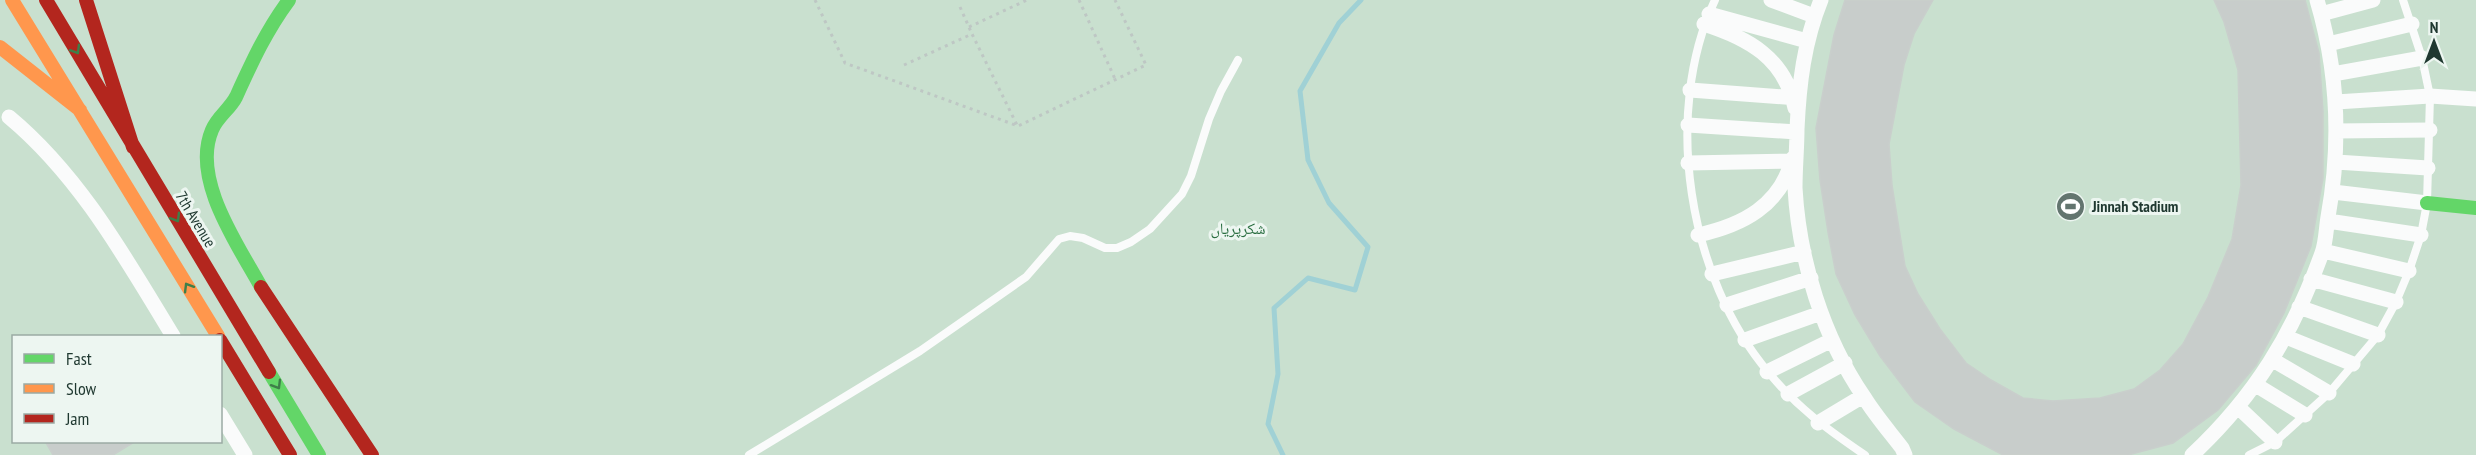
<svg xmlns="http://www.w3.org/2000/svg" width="2476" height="455" viewBox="0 0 2476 455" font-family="'PT Sans Narrow','Noto Naskh Arabic',sans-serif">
<rect width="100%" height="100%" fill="#e0e6e3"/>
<path fill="#c9e0cf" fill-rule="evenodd" d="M0,0h2476v455h-2476zM14,336h206v106h-206z"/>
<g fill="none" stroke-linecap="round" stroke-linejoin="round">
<path stroke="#a0d1d5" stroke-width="5" d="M1283,455l-15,-31 10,-50 -4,-66 34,-30 47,12 13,-43 -39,-44 -21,-43 -8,-69 39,-68 22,-23"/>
</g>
<path fill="#c8cdcb" stroke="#c9cfcc" stroke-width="1.5" d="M1845,0h88l-19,34 -10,31 -15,79 3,41 13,81 13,28 22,35 26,34 25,17 32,18 30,3 47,-3 34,-9 26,-19 23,-26 25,-47 24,-58 9,-54 -3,-115 -14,-48 -10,-22h91l14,53 4,59v66l-12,68 -27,67 -28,52 -38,45 -45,33 -45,12h-125l-49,-26 -39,-27 -35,-46 -25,-41 -19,-41 -8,-42 -8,-52 -4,-52 18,-93z
M45,441h91l-23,14h-60z"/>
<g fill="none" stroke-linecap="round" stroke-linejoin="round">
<path stroke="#bec7c4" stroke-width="3" stroke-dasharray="3 4.5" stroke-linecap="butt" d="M815,0l30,63 173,63 128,-61 -31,-65
M1079,0l37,81
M960,7l12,27
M969,27l58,-27
M904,65l68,-31 45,91"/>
<path stroke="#fafbfb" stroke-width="8" d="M1715,0c-53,113 -27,278 54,373 29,35 59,57 96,82
M749,455l171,-104 106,-74 33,-38 11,-3 13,2 22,10h12l14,-6 19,-13 32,-35 9,-18 18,-57 12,-28 17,-31
M2249,455l26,-13 54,-49 49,-58 18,-33 13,-31 12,-36 6,-32 3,-107 -8,-38 -19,-58"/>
<path stroke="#fafbfb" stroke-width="15" d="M1771,0l43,16
M1821,0c-17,42 -22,84 -24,129 0,19 -2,39 -2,59 4,72 28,149 69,209 11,18 25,34 38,51l3,7
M1709,14l98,27
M2321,14l52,-14
M1704,24c44,14 81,34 91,84
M2328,44l84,-20
M2333,74l89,-16
M1690,90l108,8
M2336,102l94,-6 46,3
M9,117c71,59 117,142 164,219
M1688,125l109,7
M2336,131l94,-1
M2336,162l92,6
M1688,163l107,-2
M2333,192l94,11
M2328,221l93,14
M1698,235c45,-10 82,-29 95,-77
M2323,251l86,20
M1712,274l92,-22
M2311,279l85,23
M1727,305l84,-27
M2299,307l79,28
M2286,337l67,27
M1745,340l76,-27
M2273,360l56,33
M1767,372l65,-32
M2256,385l49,30
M1788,394l57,-31
M2238,407l37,35
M220,414l25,41
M1818,423l45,-27
M2192,455c63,-59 101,-121 130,-202 4,-11 4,-24 6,-36 13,-72 10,-146 -11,-217"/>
<path stroke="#63d668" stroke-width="14" d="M2427,203l49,5
M261,287c-23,-42 -70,-108 -49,-157 5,-13 18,-21 24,-33 16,-35 30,-66 53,-97
M269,372l50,83"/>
<path stroke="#ff974d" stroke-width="14" d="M12,0l206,336
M0,47l80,63"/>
<path stroke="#b3261e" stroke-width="14" d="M46,0l223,372
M86,0l47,147
M261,287l111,168
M220,340l70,115"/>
</g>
<defs><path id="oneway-chevron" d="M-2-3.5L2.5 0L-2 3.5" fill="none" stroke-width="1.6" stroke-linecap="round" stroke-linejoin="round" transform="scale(1.5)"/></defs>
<g stroke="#3e7f49">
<use href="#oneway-chevron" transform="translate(76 50) rotate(59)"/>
<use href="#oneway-chevron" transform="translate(176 218) rotate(59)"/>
<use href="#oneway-chevron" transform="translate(188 287) rotate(-121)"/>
<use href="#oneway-chevron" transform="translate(277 385) rotate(59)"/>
</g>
<defs>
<symbol id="stadium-disc" viewBox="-11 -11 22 22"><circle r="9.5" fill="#63756f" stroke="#edf6f1"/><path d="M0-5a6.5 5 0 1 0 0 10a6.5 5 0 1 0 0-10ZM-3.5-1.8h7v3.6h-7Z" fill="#fff"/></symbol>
</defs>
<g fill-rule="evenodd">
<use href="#stadium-disc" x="2054" y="190" width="33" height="33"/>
</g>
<g text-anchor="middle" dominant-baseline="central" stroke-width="6" stroke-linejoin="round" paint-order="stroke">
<g font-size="16" font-weight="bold" fill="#1f3830" stroke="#edf6f1" text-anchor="start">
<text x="2092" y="206">Jinnah Stadium</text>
</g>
<g font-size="16" fill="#1f3830" stroke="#edf6f1">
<text transform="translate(196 219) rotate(59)">7th Avenue</text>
</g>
<g font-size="16" fill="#2a6e41" stroke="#edf6f1">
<text x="1238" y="228">شکرپریاں</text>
</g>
</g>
<rect x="12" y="335" width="210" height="108" fill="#edf6f1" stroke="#9baaa4" stroke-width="1.5"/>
<rect x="24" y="354" width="30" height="9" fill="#63d668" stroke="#9baaa4" stroke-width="1.5"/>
<text x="66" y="365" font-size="18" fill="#1f3830">Fast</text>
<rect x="24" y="384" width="30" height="9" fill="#ff974d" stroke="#9baaa4" stroke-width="1.5"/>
<text x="66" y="395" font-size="18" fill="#1f3830">Slow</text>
<rect x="24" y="414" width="30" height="9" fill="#b3261e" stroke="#9baaa4" stroke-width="1.5"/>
<text x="66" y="425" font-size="18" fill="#1f3830">Jam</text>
<g transform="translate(2434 42)" stroke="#edf6f1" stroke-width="4.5" paint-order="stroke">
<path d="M0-4.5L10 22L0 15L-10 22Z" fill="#1f3830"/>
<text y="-9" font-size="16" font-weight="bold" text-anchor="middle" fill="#1f3830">N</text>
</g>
</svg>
